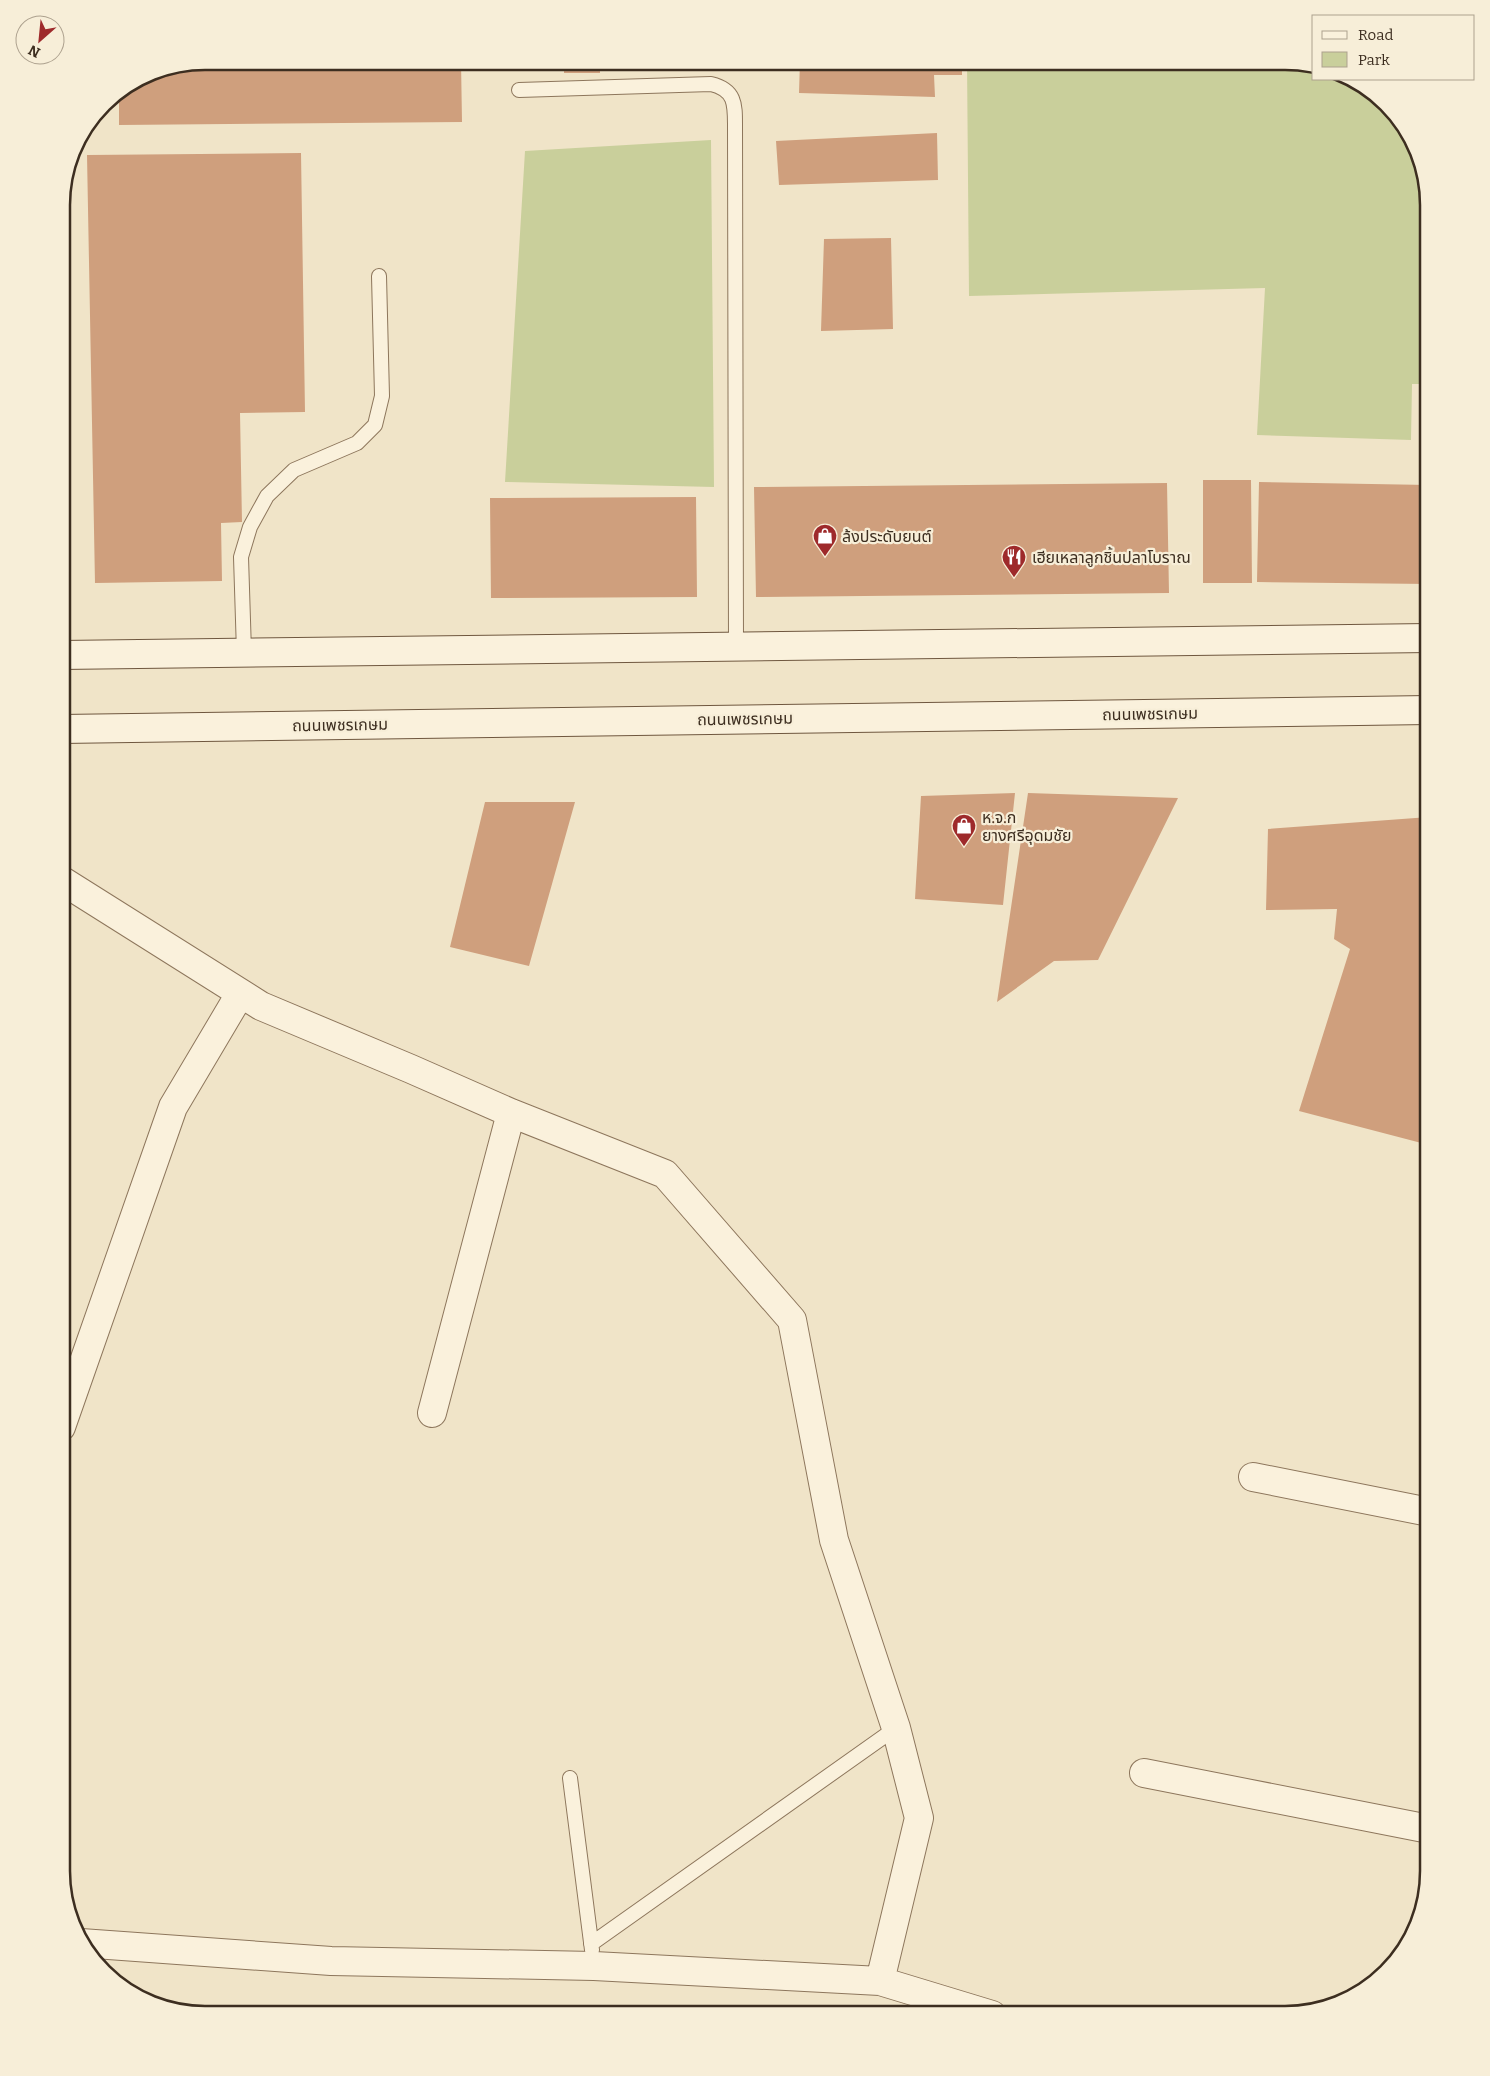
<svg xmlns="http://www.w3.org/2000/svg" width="1490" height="2076" viewBox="0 0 1490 2076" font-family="Bitter,'Noto Sans Thai',serif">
<rect width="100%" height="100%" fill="#f0e4c8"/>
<path fill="#c9cf9b" d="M967,61l327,1 20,6v11h37l6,2 52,52 20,72v179h-17l-1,56 -154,-5 8,-147 -296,8z
M711,140l3,347 -209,-5 20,-331z
M61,1664l7,4 -7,80z"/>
<path fill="#cf9f7d" d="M205,61h256l1,61 -343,3v-33l31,-20z
M564,61h36v12h-36z
M800,61h162v14h-28l1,22 -136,-4z
M937,133l1,47 -159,5 -3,-44z
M301,153l4,259 -65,1 2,109 -21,1 1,58 -127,2 -8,-428z
M891,238l2,91 -72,2 3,-92z
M1203,480h48l1,103h-49z
M1259,482l170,3v99l-172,-2z
M1167,483l2,110 -413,4 -2,-110z
M696,497l1,100 -206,1 -1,-100z
M1015,793l-12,112 -88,-6 6,-103z
M1028,793l150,5 -80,162 -44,1 -57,41z
M485,802h90l-46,164 -79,-19z
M1429,817v328l-130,-34 51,-162 -16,-10 3,-30 -71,1 2,-81z"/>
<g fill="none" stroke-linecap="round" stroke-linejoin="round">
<defs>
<path id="service" d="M519,90l192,-6c25,6 24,21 24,43l1,520
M244,652l-3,-95 9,-30 17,-31 27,-26 63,-27 18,-18 7,-29 -3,-120
M570,1778l22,172
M591,1944l305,-216"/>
<path id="minor" d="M61,880l200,126 150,63 100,44 154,61 127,146 42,220 62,188 23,90 -39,163
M432,1413l79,-300
M61,1427l112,-320 67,-113
M1253,1477l176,35
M1144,1773l285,56
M81,1943l250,18 263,5 286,15 112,34"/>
<path id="secondary" d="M61,655l1368,-17
M61,729l1368,-19"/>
</defs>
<use href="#service" stroke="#8d765c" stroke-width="16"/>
<use href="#minor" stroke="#8d765c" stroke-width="30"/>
<use href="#secondary" stroke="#6f573f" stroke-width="30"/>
<use href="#service" stroke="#faf1dc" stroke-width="14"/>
<use href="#minor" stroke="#faf1dc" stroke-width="28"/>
<use href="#secondary" stroke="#faf1dc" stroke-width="28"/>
</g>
<defs>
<symbol id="shop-pin" viewBox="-11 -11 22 30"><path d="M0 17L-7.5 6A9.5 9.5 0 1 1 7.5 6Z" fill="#9e2a2b" stroke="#f7eed8"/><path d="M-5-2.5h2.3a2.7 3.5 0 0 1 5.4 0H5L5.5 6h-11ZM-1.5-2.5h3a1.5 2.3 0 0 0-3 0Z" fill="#fff"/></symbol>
<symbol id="restaurant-pin" viewBox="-11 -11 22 30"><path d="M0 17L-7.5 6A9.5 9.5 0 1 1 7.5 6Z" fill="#9e2a2b" stroke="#f7eed8"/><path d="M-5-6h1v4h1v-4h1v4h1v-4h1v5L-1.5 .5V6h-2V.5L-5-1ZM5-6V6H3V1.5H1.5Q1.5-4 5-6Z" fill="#fff"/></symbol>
</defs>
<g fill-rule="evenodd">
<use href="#shop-pin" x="811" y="522" width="28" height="38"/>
<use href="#restaurant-pin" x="1000" y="543" width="28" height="38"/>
<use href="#shop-pin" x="950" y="812" width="28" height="38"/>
</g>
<g text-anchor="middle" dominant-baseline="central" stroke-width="4.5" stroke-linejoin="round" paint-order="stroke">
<g font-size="16" fill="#3d2e20" stroke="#f7eed8" text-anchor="start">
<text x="842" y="536">ล้งประดับยนต์</text>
<text x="1032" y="557">เฮียเหลาลูกชิ้นปลาโบราณ</text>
<text x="982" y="817">ห.จ.ก<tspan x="982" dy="18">ยางศรีอุดมชัย</tspan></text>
</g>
<g font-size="16" fill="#3d2e20" stroke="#f7eed8">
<text transform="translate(1150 714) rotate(-1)">ถนนเพชรเกษม</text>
<text transform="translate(745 719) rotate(-1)">ถนนเพชรเกษม</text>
<text transform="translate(340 725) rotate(-1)">ถนนเพชรเกษม</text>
</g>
</g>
<path d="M0 0H1490V2076H0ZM205 70H1285A135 135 0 0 1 1420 205V1871A135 135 0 0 1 1285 2006H205A135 135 0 0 1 70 1871V205A135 135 0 0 1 205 70Z" fill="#f7eed8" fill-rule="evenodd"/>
<path fill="none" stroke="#3d2e20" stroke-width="2.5" d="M205 70H1285A135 135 0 0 1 1420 205V1871A135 135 0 0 1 1285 2006H205A135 135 0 0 1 70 1871V205A135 135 0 0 1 205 70Z"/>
<rect x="1312" y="15" width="162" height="65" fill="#f7eed8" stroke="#ada18e"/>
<rect x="1322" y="31" width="25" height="8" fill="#faf1dc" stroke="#ada18e"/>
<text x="1358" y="40" font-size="15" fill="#3d2e20">Road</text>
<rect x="1322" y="52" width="25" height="15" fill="#c9cf9b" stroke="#ada18e"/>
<text x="1358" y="65" font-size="15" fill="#3d2e20">Park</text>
<g transform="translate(40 40) rotate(207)"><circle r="24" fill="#f7eed8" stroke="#ada18e"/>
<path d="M0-4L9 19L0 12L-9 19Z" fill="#9e2a2b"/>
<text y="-8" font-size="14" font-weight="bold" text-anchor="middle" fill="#3d2e20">N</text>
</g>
</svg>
